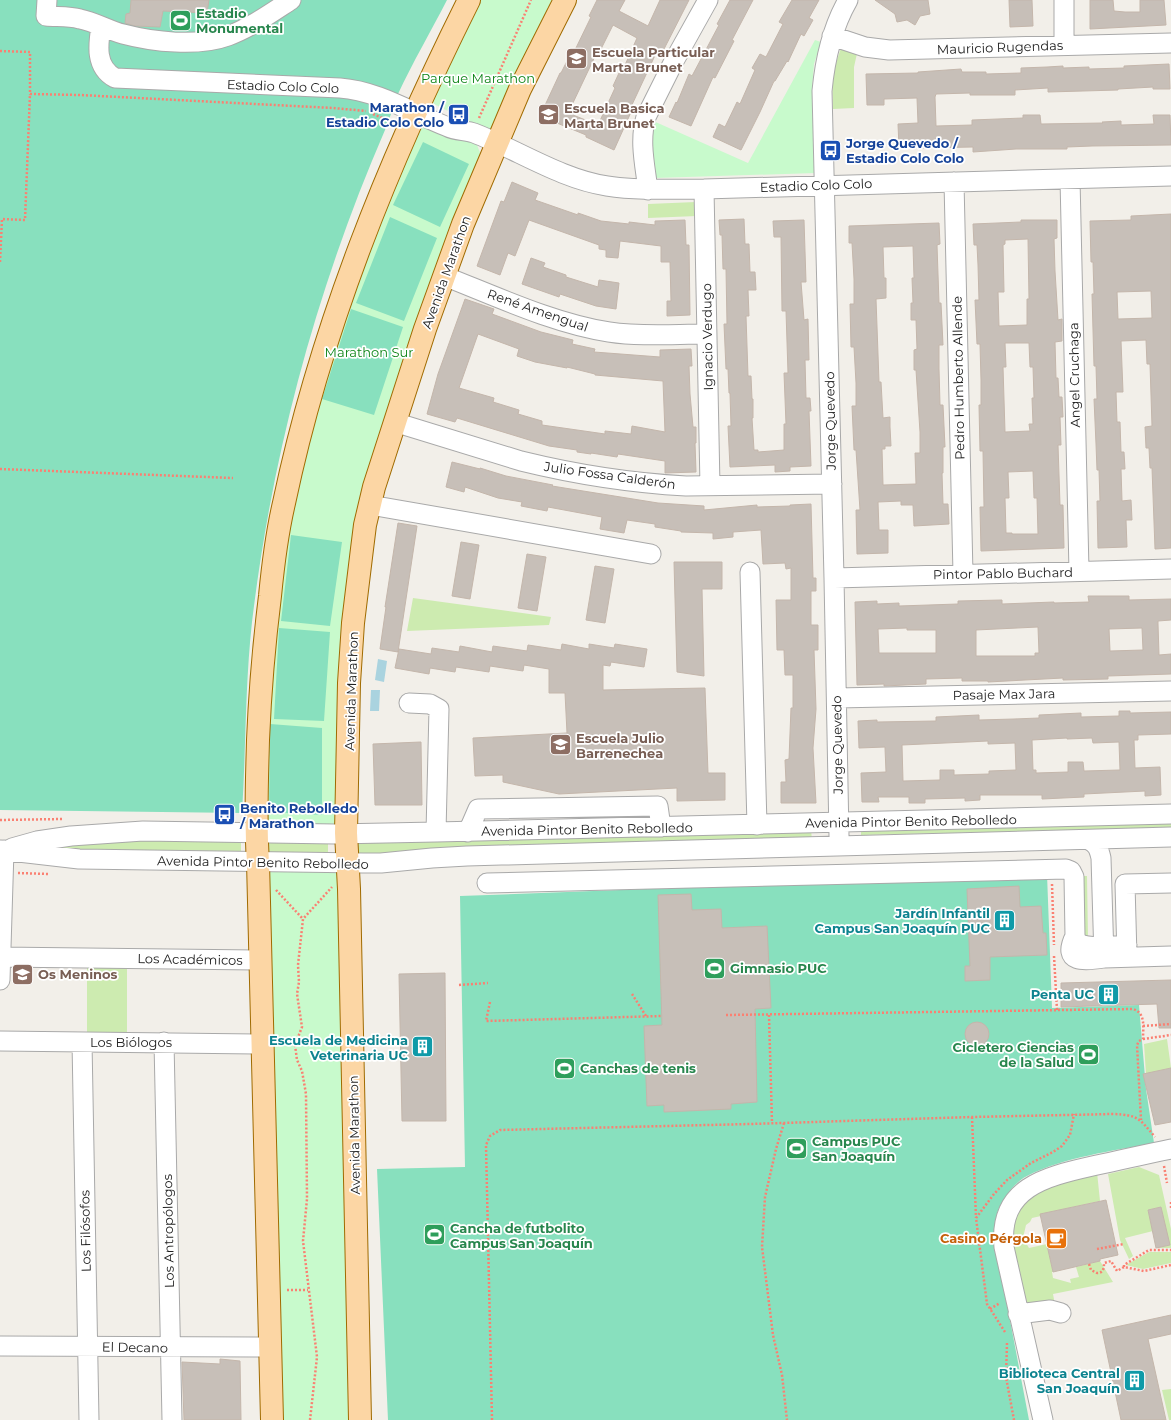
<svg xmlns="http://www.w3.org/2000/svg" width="1171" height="1420" viewBox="0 0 1171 1420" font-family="Montserrat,sans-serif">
<rect width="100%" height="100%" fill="#f2efe9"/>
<path fill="#cdebb0" d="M841,48l17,1 -4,18v41l-21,1 -1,-34z
M696,202l1,14 -49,2v-14z
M413,598l138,19 -2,8 -142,6z
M1171,821v7l-310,7v-6z
M811,830l1,10 -457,16 1,-16z
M130,839l111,1v11l-187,-1v-5z
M267,840h61v14h-62z
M1079,876h8l1,62 -3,3z
M87,964h40v71l-40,-1z
M1167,1039l4,29 -25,6 -2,-30z
M1139,1167l20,8 12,54v19h-15l13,-3 -8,-38 -13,3 5,21 -28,7 8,18 -4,3 -9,-19 -12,-66z
M1097,1172l3,29 -59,13v2l-9,2 -2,4 -4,3 -3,13 6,10 18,-4 6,28h-1l1,6 18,5 -1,-4 9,-2 -3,-10 24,-6 13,21 -60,12 2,11 -31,5 -14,-55 3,-40 26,-27z
M1149,1252h22v11l-28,6 -17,-4z
M1171,1389v31h-2l-7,-30z"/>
<path fill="#c8facc" d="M478,0h78l-63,130 -9,-1 -50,-25 -4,-9z
M815,40l6,2 -7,22 -2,25 4,84 -161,5 -7,-14 3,-44 97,43z
M427,123l50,22 4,10 -96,272 -47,400 -70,-1 -7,-8 23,-291 47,-182 84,-218z
M266,869h75l11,551h-72z"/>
<path fill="#88e0be" d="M0,0h447c-16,31 -34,62 -49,94 -5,12 -8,25 -13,36 -68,157 -113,323 -133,492 -7,64 -6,127 -10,191l-242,-3z
M423,142l46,22 -29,63 -47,-22z
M390,217l47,21 -33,83 -48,-18z
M351,309l52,18 -29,88 -52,-16z
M291,535l51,7 -12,84 -49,-5z
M279,628l51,4 -6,89 -50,-2z
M270,724l52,4v87l-53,-3z
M1047,874l5,134 87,-3 7,84 8,54c-41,8 -90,14 -127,33 -12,6 -22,20 -28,32 -6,13 -2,35 -1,49l31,163h-641l-11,-251 88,-2 -5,-271z"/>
<path fill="#aad3df" d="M378,659l9,2 -3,21 -9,-2z
M371,690h9l-1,21h-9z"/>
<path fill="#c7bfb8" stroke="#c4b6ab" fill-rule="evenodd" d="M131,0h78l-2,13 -44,-2 -3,16 -25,-1 -10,-3 1,-9 4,-1z
M597,0h28l-6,11 29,15 12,-26h29l-26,51 -5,-2 -28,60 2,1 -18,40 -28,-13v-2l-46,-19 20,-43h1l11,-22 2,1 17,-35 -2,-1zM613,25l24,13 -16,36 -2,-1 -6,13 2,2 -17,37 -25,-10 3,-6 -5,-2 27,-57 2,1z
M730,0h23l-21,40 2,1 -19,37 -2,-1 -22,49 -22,-9 7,-15 1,1 12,-29 3,2 27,-51 -2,-1z
M792,0h27l-10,18 4,2 -9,16 -3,-2 -13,28 -1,-1 -12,20h-1l-14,31 -19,38 -28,-13 6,-13 6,3 12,-25 3,2 15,-34 -3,-2 8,-14 6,3 17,-33 -4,-2z
M875,0h53l2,14 -10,2 -5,9 -8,-5 -10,2 -2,-8z
M1009,0h23l1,26 -23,1z
M1090,0h23l1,11 11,1h15v-12h24l2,25 -76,4z
M1169,64l1,25h-17v-2l-35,2v1l-70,2v-4l-33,2v5h-45v-2l-34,1 -1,3 1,29 36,-1v-5l51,-2v-3h17l1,9 62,-1 -1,-1 19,-1v4l33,-1 -1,-9h17l1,30 -79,1 -25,1v2h-51l-43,3v-5l-54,1v-2l-20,1 -1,-23 20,-1 -1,-25 -33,1v6h-17l-1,-31 52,-1v-1l43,-3 1,3h24v2l35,-1v-5l26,-1 16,-1v2l26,-1v2l35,-1v-2z
M512,182l26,11 -3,7 43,15v-2l23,8 28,3v-2l26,3v-4l30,-1 1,25h3l1,70 -23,1v-15h4l-1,-39h-9v-16l-41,-5 -2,17 -12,-1v-7l-7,-1v-4l-70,-25 -14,36 -7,-3 -8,22 -23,-9 24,-65 3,1z
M1171,214v334l-16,1 -3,-81h-2l-1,-20h-3l-1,-21 7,-1 -2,-62h-3l-1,-24 -25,1 2,51h-7l1,30h3l1,30h3l1,17h-4l1,32 9,-1 1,20h-6l1,27 -29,1 -1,-47h3l-1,-31h-2l-1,-26 -2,-45h3l-1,-33h-2l-2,-72h2l-1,-32h-2l-1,-41 41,-1v-4zM1151,291l1,27 -34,1 -1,-27z
M744,219l1,25h4l1,28h5l1,18h-8l1,26h-3l2,60h3l1,23h1v19h-1l2,32h4v2l26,-2v-26h2l-2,-51h4l-2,-62h-4l-1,-74h-7l-1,-16 31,-1 2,62h-5l3,38 4,-1 1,41h-4l1,38h4l1,13h-2l2,55 -21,1v4l-15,1v-7l-45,2 -2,-41h3l-1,-33h-1l-1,-24h-2l-2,-45h3l-1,-55h-3l-1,-34h-2l-1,-15z
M1021,220h36v18l-3,1 1,32 3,49 4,-1v22l-7,1 1,36h2l1,19h3l1,20h-3l1,28h-3l2,60h3l1,43 -83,3 -1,-44h4l-1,-56h-3l-1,-46h2v-25l-1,-36h-3l-2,-44h4l-1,-35 -1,-20h-3l-1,-21 48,-2zM1028,239l1,60h-2v26l-28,1 -1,-34h6l-1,-47 2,-1v-4zM1005,343h24l1,24h3l1,31h-2l1,26h-4l1,7 -25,1 -2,-65h3zM1033,471l1,27h3l1,36h-26v-1h-6l-1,-35h4l-1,-26z
M939,223l1,21 -3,1 2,58h2l2,42h-4v24l1,36h3l2,42h-2v26h-1l1,31h5l1,20 -35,2 -1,-21h-12v-4l-23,1 1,28h9v23l-31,1 -1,-44h4l-4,-60h-2l-2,-44h4v-23l-2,-36h-3l-1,-43h4v-25l-2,-36h-3v-17zM913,246l1,32h-2l1,25h-2v17h5l1,29 -3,1v20h2l4,62v21h-5l1,31 -33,1 -1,-36h3v-3h6l-1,-19v-10l-7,1 -2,-36h-2l-3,-83 10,-1v-20h-2l-1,-31z
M531,258l14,5 -2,4 23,8v2l32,10 1,-7 20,3 -3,26 -20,-3 -36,-12 -1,3 -37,-13z
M465,299l29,10 -2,5 49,18 32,8 -1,4 23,5 -1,3 66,5v-7l31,-1 1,17h-3l1,28 3,33h3v16h-1l1,29 -31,1v-12l-47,-7 -1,3 -26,-4v1l-14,-2v-2l-28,-4 -92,-28 -2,4 -28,-8 11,-40zM478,334l41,15 -2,7 18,6 32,6v-1l28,7v1l68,6 2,51 -33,-6 -1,8 -26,-3v3l-63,-9v-4l-24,-7 1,-4 -26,-8 1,-4 -35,-10z
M452,462l28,7v-1l26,8 47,9 -1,1 106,17 46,3v4l53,-5v2l33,-1v-1l21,-1 2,74h3v13h-5v34h7v25h-4l2,59 -3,39 3,55h-35v-21h5l-1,-22 4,-1 2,-51h2v-33h-8l-1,-25h-7l-1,-50h15v-32l-5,1 -1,-6 -22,1 -2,-34 -28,2v5l-20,2v-6l-32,-1v-1l-26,-4v-3l-28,-4 -3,13 -24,-4 2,-12 -54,-10 -1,4 -26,-5 1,-4 -24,-4 -33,-11 -1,5 -18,-5z
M398,523l19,3 -19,126 -18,-3 6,-42h-1z
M461,542l18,3 -9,54 -18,-3z
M527,554l19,3 -9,54 -19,-3z
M674,562h48v27h-20l2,87 -27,-4z
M595,566l19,3 -9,54 -19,-3z
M1088,596h41v4l42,-1v21l-13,1v3l1,31 12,-1v20l-63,2v3l-45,1v-2l-75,4v-1h-26v-3l-36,1v5l-42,2v-2l-27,1 -2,-83 22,-1v3l22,-1v3l59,-2v-3l44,-1v4l52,-2v1l35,-1zM1038,627l1,26h-4v3h-59v-26zM907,628v2h29v23h-57l-1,-24zM1142,628l1,22 -33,1 -1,-22z
M562,644l27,5v-5l25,4 1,-4 32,5 -3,18 -33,-5 -1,4 -7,-1v25l102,-2 3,85h17v27l-48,1v-13l-118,6 -56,-12v-7l-28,1 -2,-38 94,-5 -2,-40h-16v-24l-25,-4 -1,6 -33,-5 -1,6 -33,-5 -1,5 -25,-4 -1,6 -34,-6 4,-19 32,5 1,-6 27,4 1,-6 32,6 1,-6 34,5 1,-6 33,5z
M1119,711h11v2l41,-1v22l-33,1v5h-4l1,28 25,-1 1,28 -16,1v-5l-61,3v3l-42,2v-4h-62v5l-15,1v-3l-40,1v4h-16v-6h-31l1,5h-17l-1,-29 25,-1 -1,-24v-1l-26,1 -1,-27 19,-1v2l59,-1v-4l43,-2v5l35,-1 25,-1v-3l42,-2v4l38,-1zM1067,738v1l25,-1 1,5 26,-1 1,28 -36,1 -1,-9h-15v10l-32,1v-3h-3l-1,-30zM988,741v3l27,-1 1,27 -27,1v3l-35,1v-5h-14v10l-37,1 -1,-36z
M421,742l1,63h-47l-2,-61z
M1019,886l1,21 21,-1 2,27h3l1,22 -57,2v23l-25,1v-15h5l-3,-77z
M691,894l1,16 29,-1 1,19 45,-2 4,82 -16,1 2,93 -26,2v5l-67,3v-7l-17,1 -3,-80 18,-1 -4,-130z
M445,973l1,148h-44l-3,-147z
M1171,980v48h-12l-2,-24 -96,3v-24z
M965 1034a12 12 0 1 1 24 0a12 12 0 1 1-24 0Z
M1171,1068v54l-16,3 -12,-51z
M1106,1200l12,55 -18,4v2l-47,11 -13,-58z
M1161,1207l9,38 -14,3 -8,-38z
M1171,1315v19l-23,5 18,81h-45l-19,-90z
M220,1359l20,2 1,59h-57l-2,-58 38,2z"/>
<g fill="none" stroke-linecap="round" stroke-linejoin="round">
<defs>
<path id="minor" d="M47,0l-1,16c11,1 23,0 34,3 15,3 28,11 43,15 30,8 75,13 105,2 22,-8 43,-23 63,-36
M1064,0v45
M101,26c-3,19 -6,41 14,52l225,10c39,3 72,25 108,39 8,4 18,3 26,6 44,17 87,46 133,53 32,5 65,3 97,3l467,-13
M832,36l33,11 24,3 282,-7
M1070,179l9,392
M954,182l9,392
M704,189l6,297
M648,190c-3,-25 -9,-49 -2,-73l28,-56 34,-61
M444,276c51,20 111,48 165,56 32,5 65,2 98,2
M394,422l127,39c53,13 110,22 165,25l146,-2
M370,505l281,49
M750,572l7,253
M834,578l337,-9
M837,698l334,-7
M409,703l21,1 9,5 -3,123
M468,832l10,-23 180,-3 3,21
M839,836l-5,-258 -12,-487c3,-32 10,-63 26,-91
M1089,840c8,4 10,9 12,18l3,100 67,-2
M12,848l25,-7 34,-5 72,-5 192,3 101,-2 735,-18
M0,850l79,9 284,4h18l51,-5 35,-2 704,-19
M487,883l579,-14 5,2 3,6 1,59 2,6c10,8 37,4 50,3
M1075,936c-14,28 10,25 29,22
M0,957l260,3
M1127,957l-2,-73 46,-1
M0,980l4,-130
M0,1041l262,3
M82,1042l7,378
M164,1042l8,378
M1018,1314l32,-4 11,3
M0,1346l270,1
M1043,1420l-39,-173c-6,-62 45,-71 93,-82 24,-5 49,-11 74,-16"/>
<path id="major" d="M272,1420l-14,-558c-3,-41 -1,-81 0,-122 2,-48 6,-96 12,-144 3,-31 7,-63 14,-93 37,-176 105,-343 185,-503
M360,1420l-11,-531 -3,-56 3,-150 4,-60 9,-74 3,-24 9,-38 51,-158 38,-105 57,-135 45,-89"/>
</defs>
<use href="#minor" stroke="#a9a9a9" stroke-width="21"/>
<use href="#major" stroke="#a06b00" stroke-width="24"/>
<path stroke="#fa8072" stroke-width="2.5" stroke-dasharray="2 2" stroke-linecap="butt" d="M0,51l30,1v42l50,1 253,13 33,3
M373,114l19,8
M479,118l52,-118
M0,262l2,-43 23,1 5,-126
M0,469l233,9
M0,820l63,-1
M18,873l31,1
M1052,884l2,61
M276,890l27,29
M1054,956l3,54
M459,985l29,-2
M632,994l14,22
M490,1002l-4,19 176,-5
M726,1015l407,-6c13,4 10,18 10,30l-4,2 -2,4 4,75
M769,1015l3,108
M1143,1026l28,-2
M1143,1039l28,-4
M972,1117l4,101
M784,1123l-8,26 -11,48 -3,50 11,88 9,40 5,45
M1164,1166l3,17
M1171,1202v7
M1097,1249l27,-5
M1089,1264l2,6 6,3c6,0 7,-4 7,-10l7,-2 6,10 7,-4 20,4 27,-6
M1124,1267v-2l25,-15h22
M287,1290h21
M990,1309l10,-6
M1005,1332l-18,-28 -11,-86 18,-24 13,-14 24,-17 22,-11 9,-6 8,-11 4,-21
M1007,1343l-1,34 8,43
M310,1420l7,-63 -14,-116 4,-42 -1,-105 -4,-23 -5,-11 -2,-15 7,-18 -5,-33 2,-12 -1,-17 5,-46 29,-32
M492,1420l-6,-275 4,-9 10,-6 250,-6 222,-7 141,-3c25,1 26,4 42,23"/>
<use href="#minor" stroke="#fff" stroke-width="19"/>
<use href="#major" stroke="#fcd6a4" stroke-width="22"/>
</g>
<defs>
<symbol id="stadium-square" viewBox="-11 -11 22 22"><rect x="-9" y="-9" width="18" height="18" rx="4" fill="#2e9e5b" stroke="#fff"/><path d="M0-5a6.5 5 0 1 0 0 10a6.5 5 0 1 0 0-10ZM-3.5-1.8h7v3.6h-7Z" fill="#fff"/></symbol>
<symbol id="school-square" viewBox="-11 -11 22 22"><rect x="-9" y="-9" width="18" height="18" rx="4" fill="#8d6e63" stroke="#fff"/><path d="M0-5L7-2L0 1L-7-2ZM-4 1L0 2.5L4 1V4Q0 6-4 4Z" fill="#fff"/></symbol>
<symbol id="bus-square" viewBox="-11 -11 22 22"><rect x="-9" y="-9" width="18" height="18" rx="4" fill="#1a4fb4" stroke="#fff"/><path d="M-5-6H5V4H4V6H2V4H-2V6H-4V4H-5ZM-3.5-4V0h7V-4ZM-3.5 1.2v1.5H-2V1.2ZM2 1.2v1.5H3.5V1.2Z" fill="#fff"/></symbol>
<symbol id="building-square" viewBox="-11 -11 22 22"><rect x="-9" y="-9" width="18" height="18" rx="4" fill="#0f9aa8" stroke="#fff"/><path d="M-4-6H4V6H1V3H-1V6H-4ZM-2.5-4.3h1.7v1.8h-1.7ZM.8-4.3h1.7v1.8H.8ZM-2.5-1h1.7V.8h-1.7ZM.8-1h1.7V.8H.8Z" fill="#fff"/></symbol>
<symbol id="cafe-square" viewBox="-11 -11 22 22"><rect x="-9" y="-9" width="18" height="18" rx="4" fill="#e8710a" stroke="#fff"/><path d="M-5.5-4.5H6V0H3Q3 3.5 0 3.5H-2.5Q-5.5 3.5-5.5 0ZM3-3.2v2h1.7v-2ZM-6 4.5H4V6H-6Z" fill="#fff"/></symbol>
</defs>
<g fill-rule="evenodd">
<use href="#stadium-square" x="168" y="8" width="25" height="25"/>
<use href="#school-square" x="564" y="46" width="25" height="25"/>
<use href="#bus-square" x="446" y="102" width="25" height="25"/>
<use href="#school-square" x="536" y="102" width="25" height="25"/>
<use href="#bus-square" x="818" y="138" width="25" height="25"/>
<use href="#school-square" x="548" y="732" width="25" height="25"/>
<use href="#bus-square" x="212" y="802" width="25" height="25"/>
<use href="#building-square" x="992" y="908" width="25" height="25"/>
<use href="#stadium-square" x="702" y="956" width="25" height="25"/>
<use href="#school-square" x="10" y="962" width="25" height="25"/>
<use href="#building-square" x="1096" y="982" width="25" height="25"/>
<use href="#building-square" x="410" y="1034" width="25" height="25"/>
<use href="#stadium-square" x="1076" y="1042" width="25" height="25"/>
<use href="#stadium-square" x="552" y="1056" width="25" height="25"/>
<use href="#stadium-square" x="784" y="1136" width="25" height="25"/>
<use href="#stadium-square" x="422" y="1222" width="25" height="25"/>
<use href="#cafe-square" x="1044" y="1226" width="25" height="25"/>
<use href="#building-square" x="1122" y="1368" width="25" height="25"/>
</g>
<g text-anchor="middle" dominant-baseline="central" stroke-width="3.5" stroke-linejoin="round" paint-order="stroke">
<g font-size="13" font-weight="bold" fill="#27864d" stroke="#fff" text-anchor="start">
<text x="196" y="13">Estadio<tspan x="196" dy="15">Monumental</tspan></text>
<text x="730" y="968">Gimnasio PUC</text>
<text x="1074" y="1047" text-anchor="end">Cicletero Ciencias<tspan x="1074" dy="15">de la Salud</tspan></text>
<text x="580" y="1068">Canchas de tenis</text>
<text x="812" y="1141">Campus PUC<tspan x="812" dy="15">San Joaquín</tspan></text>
<text x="450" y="1228">Cancha de futbolito<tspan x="450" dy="15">Campus San Joaquín</tspan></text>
</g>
<g font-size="13" fill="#222" stroke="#fff">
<text transform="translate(1000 47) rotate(-2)">Mauricio Rugendas</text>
<text transform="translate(283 86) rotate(2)">Estadio Colo Colo</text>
<text transform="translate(816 185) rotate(-2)">Estadio Colo Colo</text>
<text transform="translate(446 272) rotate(-70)">Avenida Marathon</text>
<text transform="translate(538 310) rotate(19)">René Amengual</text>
<text transform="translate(707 337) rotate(-91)">Ignacio Verdugo</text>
<text transform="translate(1074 375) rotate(-91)">Angel Cruchaga</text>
<text transform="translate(958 378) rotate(-91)">Pedro Humberto Allende</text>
<text transform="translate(830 421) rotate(-91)">Jorge Quevedo</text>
<text transform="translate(610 475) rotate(8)">Julio Fossa Calderón</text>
<text transform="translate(1003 573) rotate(-1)">Pintor Pablo Buchard</text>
<text transform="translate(351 691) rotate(-88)">Avenida Marathon</text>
<text transform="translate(1004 694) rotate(-1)">Pasaje Max Jara</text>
<text transform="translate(837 745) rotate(-91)">Jorge Quevedo</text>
<text transform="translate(911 821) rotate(-1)">Avenida Pintor Benito Rebolledo</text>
<text transform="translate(587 829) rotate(-1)">Avenida Pintor Benito Rebolledo</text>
<text transform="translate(263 862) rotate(1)">Avenida Pintor Benito Rebolledo</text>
<text transform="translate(190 959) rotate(1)">Los Académicos</text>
<text x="131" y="1042">Los Biólogos</text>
<text transform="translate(354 1135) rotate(-91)">Avenida Marathon</text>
<text transform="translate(85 1231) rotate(-91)">Los Filósofos</text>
<text transform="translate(168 1231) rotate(-91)">Los Antropólogos</text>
<text transform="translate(135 1347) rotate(1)">El Decano</text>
</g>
<g font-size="13" font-weight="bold" fill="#785e54" stroke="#fff" text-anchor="start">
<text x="592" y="52">Escuela Particular<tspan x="592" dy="15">Marta Brunet</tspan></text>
<text x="564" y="108">Escuela Basica<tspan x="564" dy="15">Marta Brunet</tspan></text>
<text x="576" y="738">Escuela Julio<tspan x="576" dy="15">Barrenechea</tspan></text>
<text x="38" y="974">Os Meninos</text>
</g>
<g font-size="13" fill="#0c8416" stroke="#fff">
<text x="478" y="78">Parque Marathon</text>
<text x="369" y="352">Marathon Sur</text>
</g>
<g font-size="13" font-weight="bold" fill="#164399" stroke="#fff" text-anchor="start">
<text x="444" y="107" text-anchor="end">Marathon /<tspan x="444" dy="15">Estadio Colo Colo</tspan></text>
<text x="846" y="143">Jorge Quevedo /<tspan x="846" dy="15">Estadio Colo Colo</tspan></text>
<text x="240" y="808">Benito Rebolledo<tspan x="240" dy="15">/ Marathon</tspan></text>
</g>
<g font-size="13" font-weight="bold" fill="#0d838f" stroke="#fff" text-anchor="end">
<text x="990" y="913">Jardín Infantil<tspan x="990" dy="15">Campus San Joaquín PUC</tspan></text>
<text x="1094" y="994">Penta UC</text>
<text x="408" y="1040">Escuela de Medicina<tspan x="408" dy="15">Veterinaria UC</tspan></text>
<text x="1120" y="1373">Biblioteca Central<tspan x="1120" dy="15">San Joaquín</tspan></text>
</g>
<g font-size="13" font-weight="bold" fill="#c56008" stroke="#fff" text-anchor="end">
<text x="1042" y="1238">Casino Pérgola</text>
</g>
</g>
</svg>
